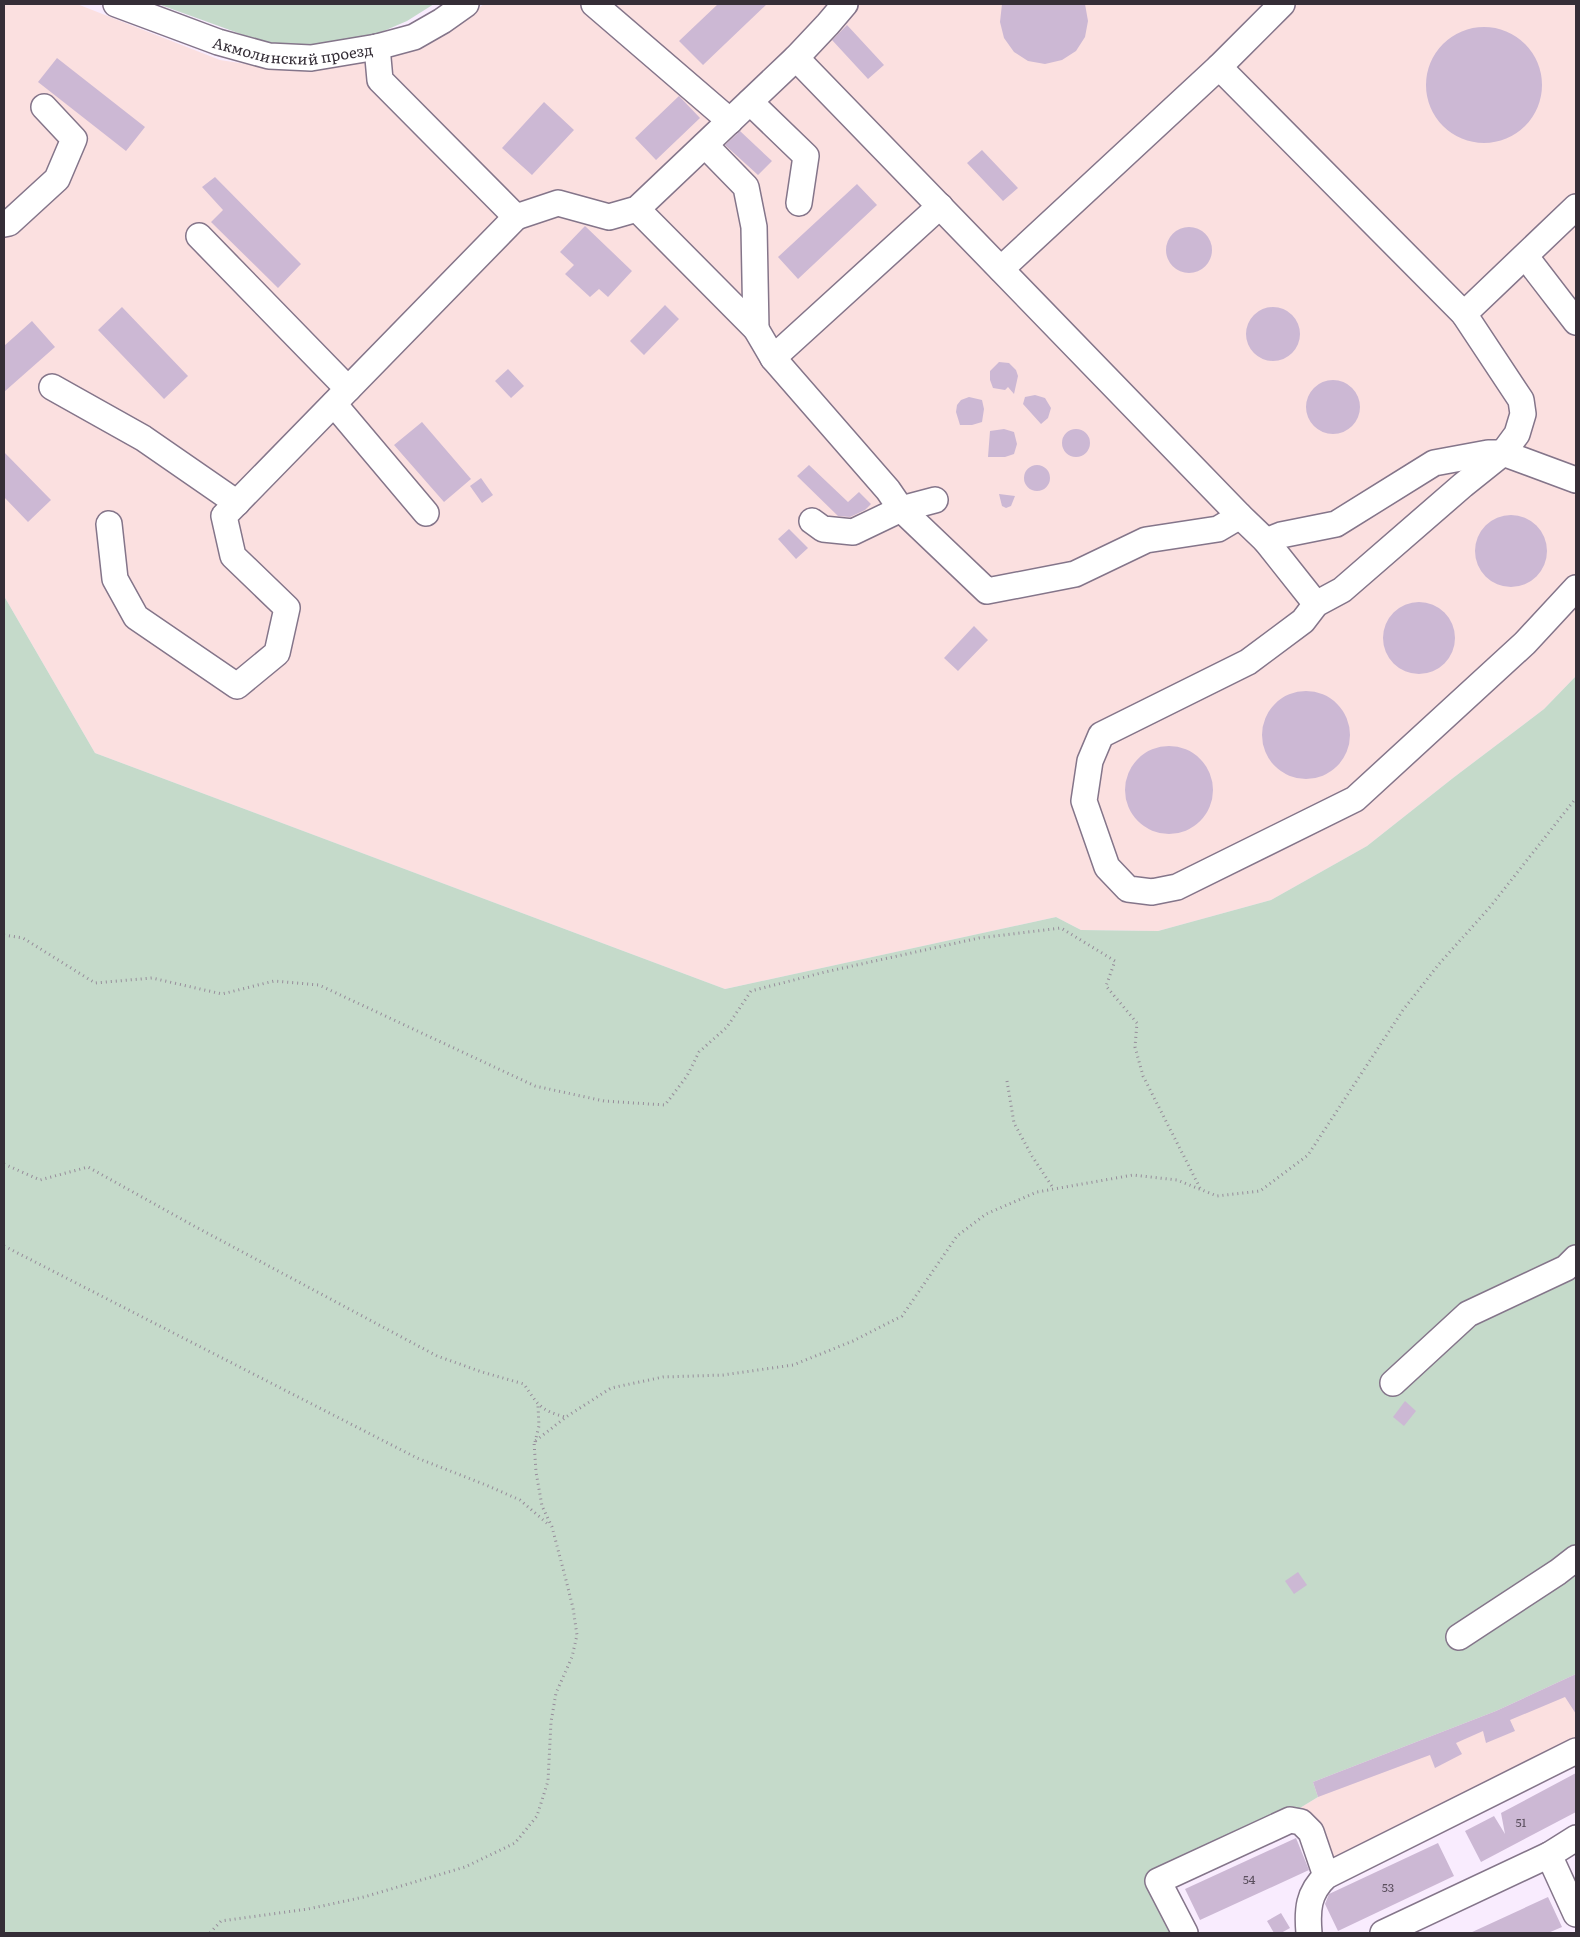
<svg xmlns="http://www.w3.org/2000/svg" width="1580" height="1937" viewBox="0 0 1580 1937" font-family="Literata,serif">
<rect width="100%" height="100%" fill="#f9ecfe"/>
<path fill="#fbe0e0" d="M4,4h73l143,56 52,8 41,3 52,-9 57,-16 29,-17 33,-25h1092v672l-32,33 -91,69 -86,68 -96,54 -113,31 -77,-1 -25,-13 -331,72 -630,-236 -91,-157z
M1576,1674v65l-244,122 -37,-50 23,-14 -5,-15 183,-71z"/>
<path fill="#c5daca" d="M158,4h276l-27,17 -49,21 -46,7 -38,-3z
M4,596l91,157 630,236 331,-72 25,13 77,1 113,-31 96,-54 86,-68 91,-69 32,-33v998l-80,37 -183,71 5,15 -23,14 -145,64 24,58h-1170z"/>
<path fill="#ccb8d4" d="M718,4h49l-64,61 -24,-24z
M1002,4h83l3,17 -3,16 -9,14 -14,9 -17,4 -17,-3 -14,-9 -10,-14 -4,-16z
M847,25l37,40 -16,14 -36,-39z
M1426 85a58 58 0 1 1 116 0a58 58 0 1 1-116 0Z
M57,58l88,69 -19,24 -88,-69z
M679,96l21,22 -44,42 -21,-22z
M544,102l30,28 -42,45 -30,-27z
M740,131l32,30 -14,14 -33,-30z
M982,150l36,38 -15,13 -36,-38z
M215,177l86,87 -23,24 -67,-66 12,-12 -21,-23z
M857,184l20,21 -79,74 -20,-22z
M585,226l47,45 -24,26 -9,-8 -9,8 -25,-23 9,-9 -14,-13z
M1166 250a23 23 0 1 1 46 0a23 23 0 1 1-46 0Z
M665,305l14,14 -35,36 -14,-14z
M122,307l66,69 -24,23 -66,-69z
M1246 334a27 27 0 1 1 54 0a27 27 0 1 1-54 0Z
M32,321l23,26 -51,45v-46z
M999,362l10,1 7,7 2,6 -4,18 -6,-7 -3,3 -12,-2 -3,-8v-9z
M508,369l16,17 -13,12 -16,-17z
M1306 407a27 27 0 1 1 54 0a27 27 0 1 1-54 0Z
M1035,395l10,3 6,10 -3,10 -7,6 -18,-20 2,-7z
M969,397l13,3 2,9 -2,13 -10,3h-12l-4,-13 1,-7 4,-5z
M422,422l49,57 -27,23 -50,-57z
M1062 443a14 14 0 1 1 28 0a14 14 0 1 1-28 0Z
M1004,429l10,3 3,12 -3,10 -9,3h-17l2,-26z
M4,452l47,48 -23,22 -24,-25z
M1024 478a13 13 0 1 1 26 0a13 13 0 1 1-26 0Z
M809,465l39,37 11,-10 12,12 -6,6 -15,7 -12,-1 -41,-40z
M481,478l12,17 -11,8 -12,-17z
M999,494l16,2 -4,10 -5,2 -4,-2z
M1475 551a36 36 0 1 1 72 0a36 36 0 1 1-72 0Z
M789,529l19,19 -12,11 -18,-20z
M1383 638a36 36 0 1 1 72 0a36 36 0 1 1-72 0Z
M974,626l14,14 -30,31 -14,-13z
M1262 735a44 44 0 1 1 88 0a44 44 0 1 1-88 0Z
M1125 790a44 44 0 1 1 88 0a44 44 0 1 1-88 0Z
M1405,1401l11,10 -12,15 -11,-9z
M1298,1572l9,13 -13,9 -9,-13z
M1576,1674v40l-11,-17 -55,23 5,11 -29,12 -3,-12 -27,12 6,11 -27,14 -5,-13 -112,42 -5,-15 183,-71z
M1576,1773v39l-95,50 -16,-31 29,-15 11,18 -4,-21z
M1296,1838l13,32 -109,50 -15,-31z
M1438,1843l16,33 -116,55 -13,-27 4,-10z
M1548,1897l14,30 -14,6h-78z
M1281,1913l9,15 -9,5h-7l-7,-12z"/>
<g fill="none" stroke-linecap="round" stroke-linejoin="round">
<defs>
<g id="minor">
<path id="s1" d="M116,4l102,38 51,14 42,2 66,-11 37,-10 28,-16 24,-17"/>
<path d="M594,4l136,117"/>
<path d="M377,47l3,33 136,137 42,-14 51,14 28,-8 159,-151 32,-34 17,-20"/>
<path d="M796,58l444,458 26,25 50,63"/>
<path d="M1219,67l245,247 57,86 2,14 -6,20 -14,19 -40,32 -121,105 -26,14 -13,17 -55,41 -147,73 -11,26 -6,40 23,66 21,22 24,3 25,-5 178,-88 170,-156 51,-55"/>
<path d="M750,102l56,54 -7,47"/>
<path d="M705,145l41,42 8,40 2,102"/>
<path d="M637,209l119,120 17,29 115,132 13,19 86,82 88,-17 71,-34 72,-11 22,-13"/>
<path d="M4,224l5,-1 48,-44 17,-40 -30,-32"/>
<path d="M199,236l149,153"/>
<path d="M1526,257l50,65"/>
<path d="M1001,269l218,-202 63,-63"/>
<path d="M1464,314l112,-107"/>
<path d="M773,358l167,-152"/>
<path d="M52,387l91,51 94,65"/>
<path d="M334,404l92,109"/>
<path d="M812,521l11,8 30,3 48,-23 34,-9"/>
<path d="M109,524l6,55 21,38 101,69 40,-33 10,-45 -54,-52 -9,-40 292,-299"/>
<path d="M1266,541l15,-6 55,-11 98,-61 54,-10h15l73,27"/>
<path d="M1393,1383l75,-69 98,-46 10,-10"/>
<path d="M1459,1637l99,-65 18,-14"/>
<path d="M1549,1855l27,59"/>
<path d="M1185,1933l-27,-52 132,-61 11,2 10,10 15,44"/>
<path d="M1309,1933c-2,-23 -1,-40 17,-57l250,-125"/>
<path d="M1383,1933l166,-78 27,-17"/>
</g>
</defs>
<use href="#minor" stroke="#84758a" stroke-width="28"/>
<path stroke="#968c9a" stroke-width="3" stroke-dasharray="1 4" stroke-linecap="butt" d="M4,935l19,3 72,45 57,-5 70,16 52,-13 45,4 216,101 69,15 61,4 22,-29 12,-24 28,-25 24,-36 74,-19 154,-34 82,-10 54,33 -9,25 31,37 -2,24 8,29 57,112
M1007,1081l7,42 18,33 21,32
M4,1164l36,16 48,-13 106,59 243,130 45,16 42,12c14,21 16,26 41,33
M4,1246l413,212 69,27 34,15 29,25
M535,1442l4,-16 -1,-20
M210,1933l11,-12 87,-12 56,-12 101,-30 50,-24 22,-27 11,-35 3,-59 5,-29 16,-36 5,-22 -4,-27 -7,-28 -14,-53 -10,-21 -6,-34 -2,-30 32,-25 45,-29 52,-11 60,-2 70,-10 60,-24 49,-25 55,-80 29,-22 51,-22 96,-17 44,5 40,16 43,-5 48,-36 95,-145 36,-46 51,-57 86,-109"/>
<use href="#minor" stroke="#fff" stroke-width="25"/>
</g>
<g text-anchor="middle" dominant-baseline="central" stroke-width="4" stroke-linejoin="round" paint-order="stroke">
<g font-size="12" fill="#5b505e">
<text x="1521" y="1822">51</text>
<text x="1249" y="1879">54</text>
<text x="1388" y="1887">53</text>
</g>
<g font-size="15" fill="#352e37" stroke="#f9ecfe">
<text stroke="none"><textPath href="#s1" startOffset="185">Акмолинский проезд</textPath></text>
</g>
</g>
<rect width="1580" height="1937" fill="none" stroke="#352e37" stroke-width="10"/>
</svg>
